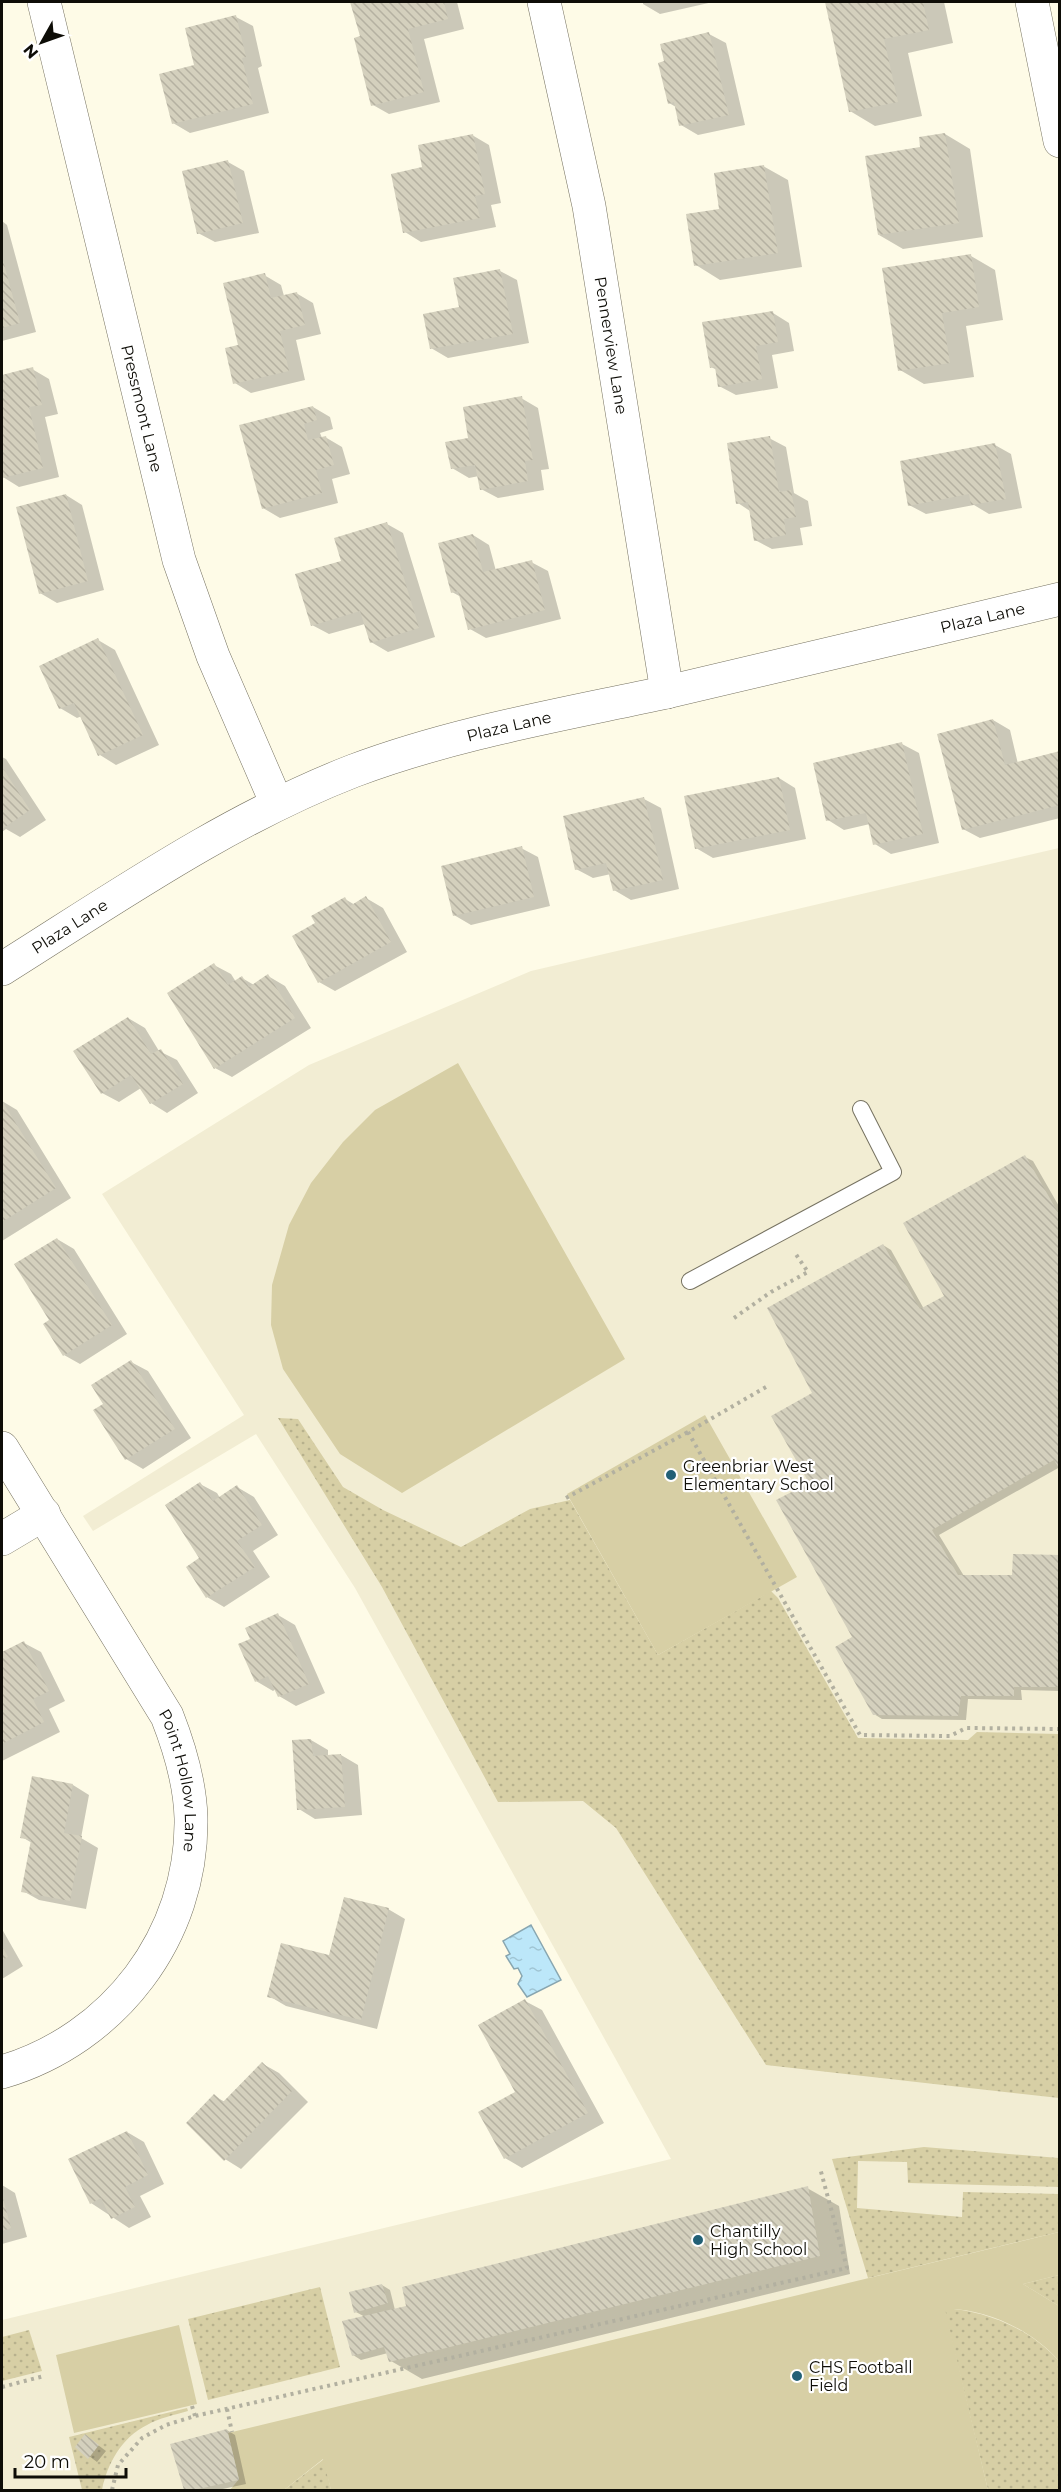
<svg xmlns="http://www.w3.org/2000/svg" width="1061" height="2492" viewBox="0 0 1061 2492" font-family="Montserrat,sans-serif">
<defs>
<pattern id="grass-dots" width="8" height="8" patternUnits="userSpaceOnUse" patternTransform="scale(1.5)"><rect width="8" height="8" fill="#d7cfa5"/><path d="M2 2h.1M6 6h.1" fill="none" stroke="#b7b18d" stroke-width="1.8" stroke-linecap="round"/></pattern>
<pattern id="water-ripples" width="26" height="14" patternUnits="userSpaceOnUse" patternTransform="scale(1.5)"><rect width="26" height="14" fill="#bce7f9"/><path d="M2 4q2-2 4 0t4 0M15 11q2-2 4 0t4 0" fill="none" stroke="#a0c5d4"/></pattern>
<pattern id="building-back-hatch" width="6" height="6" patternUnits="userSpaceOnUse" patternTransform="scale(1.5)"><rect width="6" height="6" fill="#d4d0bd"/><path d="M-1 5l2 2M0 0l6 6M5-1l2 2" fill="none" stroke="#b5b1a1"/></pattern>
</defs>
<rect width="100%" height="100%" fill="#fefbe7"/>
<path fill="#f2edd3" d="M1059,848v1642h-1057v-170l669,-161 -316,-571 -99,-154 -163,97 -10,-15 161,-101 -142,-221 207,-129 222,-94z"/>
<path fill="url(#grass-dots)" d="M278,1418l20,1 45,68 40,23 78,37 69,-38 40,-9 88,155 113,-64 7,7 80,140 110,2 9,-8 82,2v364l-293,-33 -150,-237 -33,-27 -85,1 -116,-215z
M924,2147l135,11v29l-151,-4 -1,-21 -49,-1 -1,47 105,9 1,-25 96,2v38l-191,46 -36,-119z
M1059,2275v31l-36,-22z
M320,2287l20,80 -132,33 -20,-81z
M944,2308c43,3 87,21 115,53v129h-71z
M29,2330l13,41 -40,10v-44z
M187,2408l1,3c-14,4 -29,7 -41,14 -25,12 -40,39 -45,65h-20l-13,-53z
M324,2459l7,31h-47z"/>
<path fill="#d7cfa5" d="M458,1063l167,296 -223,134 -62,-39 -57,-85 -12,-44 1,-40 17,-60 22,-42 32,-41 32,-32z
M705,1415l92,162 -139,78 -91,-161z
M1059,2232v43l-36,9 36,22v55c-27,-31 -73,-53 -114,-52l43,181h-657l-8,-31 -39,31h-54l9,-11 -11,-46z
M179,2325l18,79 -123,29 -18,-78z"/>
<path fill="url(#water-ripples)" stroke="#88a6b0" stroke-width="1.5" d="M531,1925l30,55 -34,17 -9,-13 4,-8 -4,-8 -4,1 -8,-13 4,-2 -7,-13z"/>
<path fill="#0003" d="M352,2h105l7,27 -40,10 16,63 -51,12 -16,-9 -11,-67z
M643,2h70l-53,12 -17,-10z
M827,2h117l9,41 -45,10 14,63 -47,10 -25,-15z
M236,17l17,9 9,40 -4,2 11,45 -79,20 -17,-10 23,-57z
M709,34l17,9 19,82 -47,10 -17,-10 -5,-18 -7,-4z
M945,134l25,15 13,88 -80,12 -24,-14 43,-86z
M472,135l17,10 12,58 -10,2 5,22 -75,15 -16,-10 19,-64z
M228,162l16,9 15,62 -44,9 -17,-9z
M763,166l25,14 14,87 -82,13 -24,-15z
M2,221l5,4 29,107 -34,9z
M971,256l24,14 8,50 -37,6 8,51 -50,7 -24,-14z
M500,271l17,9 12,63 -81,15 -17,-10 29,-40z
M264,275l17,10 3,11 12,-3 17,10 8,31 -25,6 9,40 -54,13 -16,-10 5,-37z
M773,313l16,10 5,28 -22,4 6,33 -42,7 -17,-9 -2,-16 -6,-3z
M32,369l17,10 9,35 -13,3 14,60 -40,10 -16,-10 -1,-5v-96z
M521,398l17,10 11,61 -8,1 3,20 -46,8 -17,-9 -2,-13 -10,2 -17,-10 18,-29z
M313,407l17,10 3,12 -13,4 2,5 3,-1 17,10 8,27 -18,5 6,24 -58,15 -17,-10 -22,-82z
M769,438l17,9 8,46 14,8 4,25 -12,2 3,17 -31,4 -17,-9 -5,-29 -12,-8z
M995,445l16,9 11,54 -33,6 -15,-9 -48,9 -17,-9z
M66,495l16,10 22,85 -47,13 -17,-10z
M387,524l16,9 32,104 -47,15 -17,-10 -6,-18 -36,10 -17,-9 31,-63z
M473,535l16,10 7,26 35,-9 17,9 13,48 -75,19 -16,-9 -9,-32 -9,-5z
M98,640l17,10 44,95 -43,20 -16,-10 -18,-39 -5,2 -17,-10z
M993,720l17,10 8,34 42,-11v65l-80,20 -17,-9z
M902,744l17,9 20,90 -48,11 -16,-10 -5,-20 -26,6 -16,-10z
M2,757l4,2 40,61 -26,17 -14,-8 -4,3z
M779,778l16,10 11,51 -93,19 -17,-10z
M644,799l17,9 18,81 -48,11 -17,-10 -3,-16 -18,4 -17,-9z
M521,848l17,9 12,49 -79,19 -17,-10z
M366,898l17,10 24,44 -72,39 -16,-9 -2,-58 28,-25 10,6z
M214,965l17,9 5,8 6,-4 12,7 14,-9 17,10 26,42 -79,49 -17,-9z
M128,1018l17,10 14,23 18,9 21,33 -31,20 -16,-10 -10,-15 -22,14 -17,-9z
M2,1101l15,9 54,88 -69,43z
M1025,1157l8,4 27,47v259l-121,68 25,41h50l46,-20v135l-39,-1 1,10 -54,-1 -2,21 -84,-1 -8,-5 -63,-231 2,-89 70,-149 8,5 33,59 22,-12z
M57,1239l17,10 53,85 -47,30 -16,-9z
M131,1362l17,9 43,67 -48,31 -17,-10 -31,-49 10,-6z
M200,1484l17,9 3,5 17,-11 17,10 24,38 -25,16 17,26 -46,30 -17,-10 -19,-30 13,-9z
M278,1615l17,10 30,68 -29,13 -17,-10 -3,-7 -3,2 -17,-10 -4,-42z
M24,1643l17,9 24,49 -16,8 11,23 -58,29v-107z
M311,1740l17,10v6l13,-1 17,10 4,50 -47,4 -16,-10z
M33,1778l40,7 16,10 -8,43 17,10 -12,61 -47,-9 -16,-9 9,-48 -10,-6z
M388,1909l17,10 -28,110 -91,-23 -17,-10 61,-39z
M2,1929l21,37 -21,13z
M525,2001l17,9 62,113 -82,45 -17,-10 12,-65z
M263,2064l16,9 29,29 -67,67 -16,-10 -11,-63 11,6z
M127,2132l17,10 20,42 -24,12 11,21 -22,11 -38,-25z
M2,2185l13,8 12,44 -25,7z
M807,2188l32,18 11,68 -428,105 -31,-18 -3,-8 -27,7 -8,-5 12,-38 -9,-5 26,-27 8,5 5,20z
M227,2430l8,5 11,49 -28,6h-33l-13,-45z
M86,2436l20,15 -9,11 -20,-15z"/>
<path fill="url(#building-back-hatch)" d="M350,2h94l4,17 -40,10 16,63 -53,14 -17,-68 6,-2z
M825,2h98l6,28 -45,9 14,63 -49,10z
M236,15l10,42 -4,1 11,46 -81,20 -13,-50 35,-9 -9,-37z
M709,32l20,83 -50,11 -5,-24 -6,2 -10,-41 6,-2 -4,-17z
M945,133l14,90 -81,12 -13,-79 55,-9 -1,-10z
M473,134l12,60 -10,2 5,22 -77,15 -12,-59 31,-7 -4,-22z
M228,160l15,63 -46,11 -15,-63z
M764,165l14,88 -84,13 -8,-52 33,-5 -5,-36z
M971,254l8,53 -37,6 8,50 -52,8 -16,-103z
M2,257l18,66 -18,5z
M500,269l13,65 -83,15 -7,-35 36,-7 -6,-29z
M265,273l6,25 26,-6 8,33 -25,6 9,40 -56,13 -8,-36 13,-3 -15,-62z
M773,311l5,31 -22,4 6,33 -44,8 -3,-20 -5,1 -8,-46z
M33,367l9,38 -13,2 14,61 -41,10v-103z
M522,396l11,64 -8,1 3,20 -48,9 -5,-25 -24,4 -6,-27 23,-4 -5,-31z
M313,406l4,14 -13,4 4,16 18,-4 8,29 -18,5 6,23 -60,16 -23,-84z
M770,436l9,56 12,-2 5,27 -12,2 2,16 -32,6 -6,-39 -12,2 -9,-61z
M995,443l11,56 -35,6 -2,-11 -61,12 -8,-45z
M66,494l22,87 -49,13 -23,-87z
M387,522l32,106 -49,15 -10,-32 -49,15 -16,-52 46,-13 -7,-23z
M473,534l10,38 49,-12 13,50 -77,20 -10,-39 -7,2 -13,-50z
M98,638l45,97 -45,21 -24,-53 -15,6 -20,-43z
M993,719l12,46 55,-14v54l-98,25 -25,-96z
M902,742l21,92 -50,11 -7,-32 -40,8 -13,-58z
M2,767l28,43 -28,19z
M779,777l11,53 -95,19 -11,-53z
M644,797l19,83 -50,11 -7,-28 -31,7 -12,-54z
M522,846l12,51 -81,19 -12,-50z
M366,896l25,46 -73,41 -26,-47 23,-13 -4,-7 34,-19 5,9z
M214,963l14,22 14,-9 7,11 19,-13 27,44 -81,51 -47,-76z
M128,1017l23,37 10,-5 22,35 -33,20 -19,-29 -30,19 -28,-43z
M2,1101l54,87 -54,34z
M1025,1155l35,61v254l-6,-10 -122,70 26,45h54l1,-21 47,1v132h-46v9h-53l-3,20 -85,-1 -38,-68 17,-10 -76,-137 33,-17 -38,-67 41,-23 -45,-85 116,-64 37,65 24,-13 -41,-73z
M57,1238l55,87 -49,31 -20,-32 6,-4 -35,-56z
M131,1360l44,69 -50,31 -32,-50 10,-6 -12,-19z
M200,1482l13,19 24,-16 25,40 -25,16 18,26 -49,31 -20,-31 13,-9 -34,-53z
M278,1613l31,71 -31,13 -10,-21 -13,6 -17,-38 12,-5 -5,-11z
M24,1641l25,50 -16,8 11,23 -42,22v-92z
M311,1739l2,17 28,-2 4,53 -48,3 -5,-70z
M32,1776l41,8 -9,49 18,3 -12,65 -49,-9 10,-52 -11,-2z
M344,1897l45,11 -28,112 -94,-23 14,-54 48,12z
M2,1946l6,11 -6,3z
M525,1999l63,114 -84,46 -26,-47 37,-20 -37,-67z
M262,2062l30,29 -68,70 -38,-38 28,-29 9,8z
M127,2131l21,44 -23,12 10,20 -24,12 -10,-21 -11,6 -22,-45z
M808,2186l12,70 -431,106 -5,-15 -32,9 -10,-35 64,-15 -4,-19z
M2,2195l9,33 -9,3z
M382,2284l6,19 -34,10 -5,-21z
M227,2429l12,51 -45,10h-10l-14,-46z
M85,2434l14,11 -11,14 -13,-12z"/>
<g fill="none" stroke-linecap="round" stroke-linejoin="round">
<defs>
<path id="lane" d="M690,1281l203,-109 -32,-63"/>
<g id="street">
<path id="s1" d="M44,2l135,558 34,96 64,148"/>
<path id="s2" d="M544,2l45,204 78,486"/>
<path id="s3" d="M2,969c113,-71 225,-149 351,-198 101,-38 208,-56 314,-79 131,-30 262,-62 393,-93"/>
<path id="s4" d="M2,1448l165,268c13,33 23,66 24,102 2,118 -77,221 -189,254"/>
<path d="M2,1539l42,-25"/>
</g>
<path id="secondary" d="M1032,2l28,139"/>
</defs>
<use href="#lane" stroke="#767261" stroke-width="18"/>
<use href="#street" stroke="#767261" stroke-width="34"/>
<use href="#secondary" stroke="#767261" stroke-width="34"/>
<path stroke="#b2b0a0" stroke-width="4" stroke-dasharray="3 4.5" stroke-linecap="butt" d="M734,1318l37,-26 37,-20 -13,-19
M766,1387l-78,45 172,303 90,1 16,-8 94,1
M566,1498l122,-66
M2,2387l42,-11
M192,2406l3,10
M227,2409l5,23
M112,2490l6,-25 24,-27 24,-13 29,-9 652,-148 -27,-100"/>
<use href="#lane" stroke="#fff" stroke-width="16"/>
<use href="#street" stroke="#fff" stroke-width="33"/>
<use href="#secondary" stroke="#fff" stroke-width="33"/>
</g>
<g fill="#226076" stroke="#fff" stroke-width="2">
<circle cx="671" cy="1475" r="6"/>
<circle cx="698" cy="2240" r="6"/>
<circle cx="797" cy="2376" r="6"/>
</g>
<g text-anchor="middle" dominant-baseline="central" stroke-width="4.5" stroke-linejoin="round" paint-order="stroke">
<g font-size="16" fill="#0e0d07" stroke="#fff">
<text stroke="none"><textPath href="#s2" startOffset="350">Pennerview Lane</textPath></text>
<text stroke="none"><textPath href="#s1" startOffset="418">Pressmont Lane</textPath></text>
<text stroke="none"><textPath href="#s3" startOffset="1052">Plaza Lane</textPath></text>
<text stroke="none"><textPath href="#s3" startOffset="566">Plaza Lane</textPath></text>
<text stroke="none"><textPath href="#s3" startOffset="80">Plaza Lane</textPath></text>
<text stroke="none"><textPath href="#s4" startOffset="381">Point Hollow Lane</textPath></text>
</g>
<g font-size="16" fill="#0e0d07" stroke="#fff" text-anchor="start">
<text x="683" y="1466">Greenbriar West<tspan x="683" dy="18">Elementary School</tspan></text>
<text x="710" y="2231">Chantilly<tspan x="710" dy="18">High School</tspan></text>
<text x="809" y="2367">CHS Football<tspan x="809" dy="18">Field</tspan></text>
</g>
</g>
<rect width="1061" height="2492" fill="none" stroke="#0e0d07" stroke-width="6"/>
<g transform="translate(42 42) rotate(230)" stroke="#ffffff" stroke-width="4.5" paint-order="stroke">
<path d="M0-4.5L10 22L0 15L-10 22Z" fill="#0e0d07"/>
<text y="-9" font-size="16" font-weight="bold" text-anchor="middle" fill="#0e0d07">N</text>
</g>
<path d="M15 2468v9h111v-9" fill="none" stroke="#0e0d07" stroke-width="3"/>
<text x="24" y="2468" font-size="18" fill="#0e0d07" stroke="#ffffff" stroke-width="4.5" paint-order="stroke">20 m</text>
</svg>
